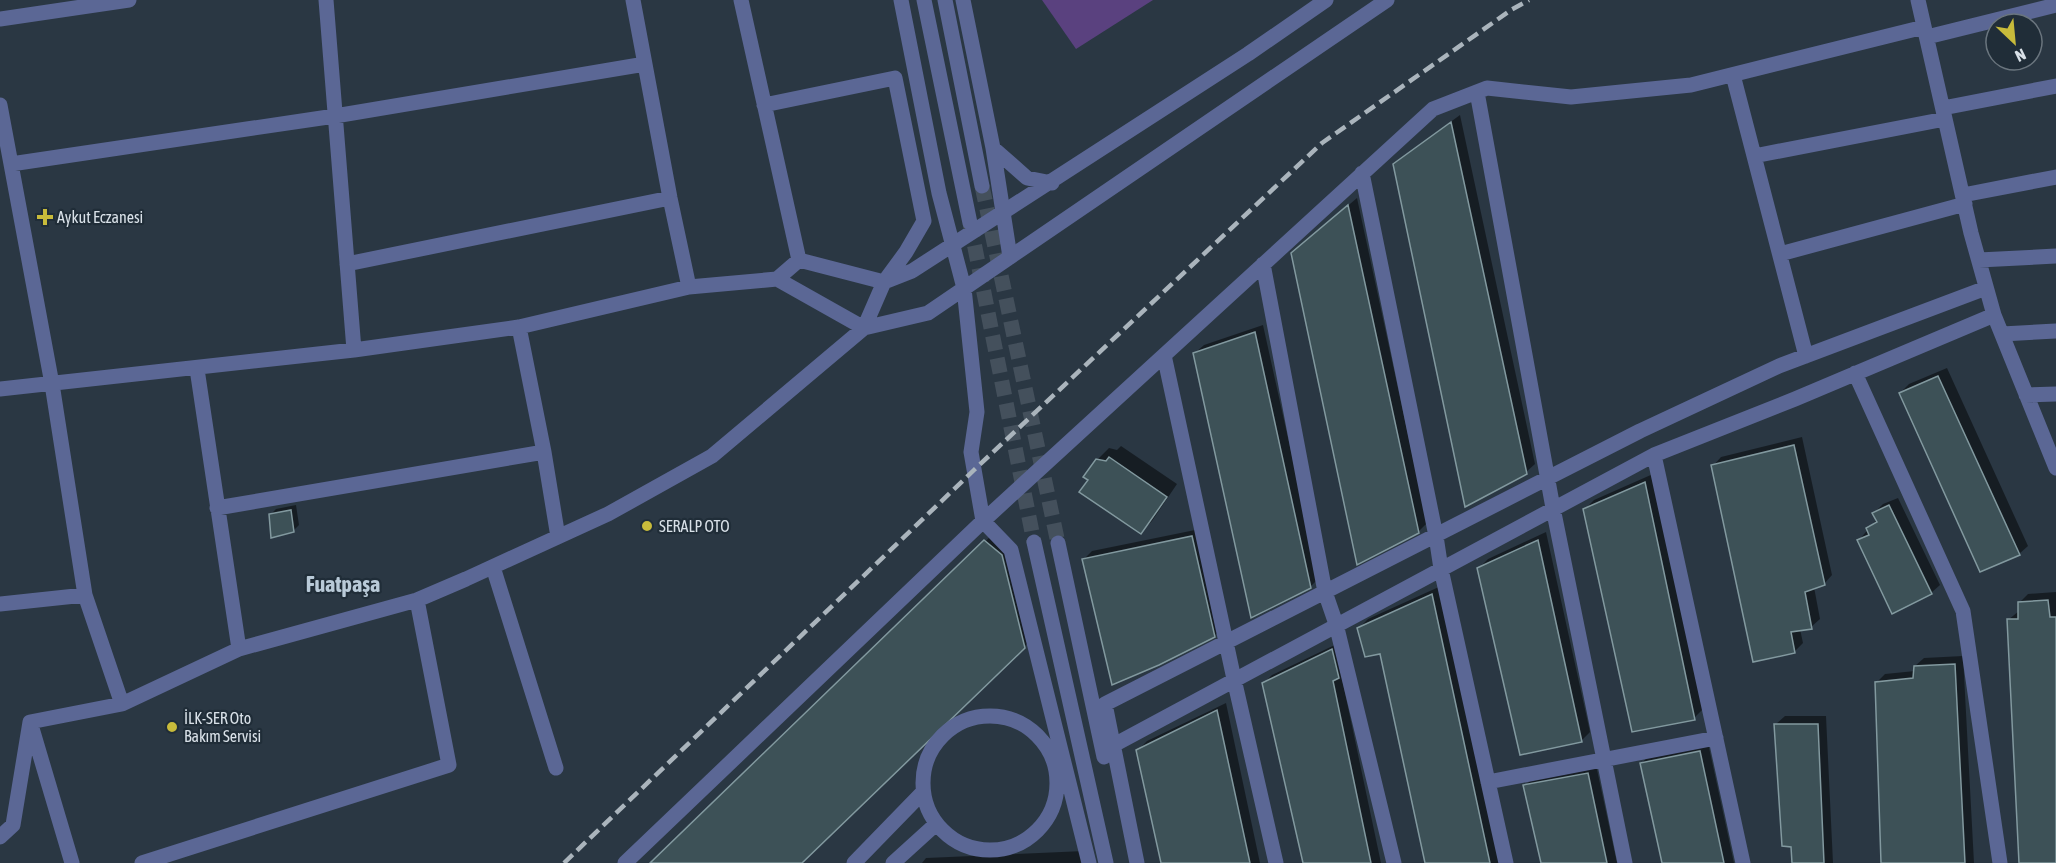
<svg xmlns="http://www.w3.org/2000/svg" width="2056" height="863" viewBox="0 0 2056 863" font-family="'Asap Condensed',sans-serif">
<rect width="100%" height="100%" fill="#2a3743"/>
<path fill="#5a417f" d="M1042,0h111l-77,49z"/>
<path fill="#0007" d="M1460,115l75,349 -9,8 -131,-307 9,-9z
M1357,198l70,325 -9,9 -126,-279z
M1263,325l56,253 -9,9 -115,-234 9,-8z
M1947,368l81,178 -9,8 -119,-161 9,-9z
M1802,437l30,138 -8,9 -10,3 6,32 -9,8 -11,2 3,14 -9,9 -81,-186 8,-9z
M1121,446l56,38 -25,37 -11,11 -51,-52 7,-20 12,-12 8,2z
M1653,474l50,235 -9,9 -109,-209 9,-9z
M1898,498l42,87 -9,8 -72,-53 18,-21 -3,-6 9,-9z
M296,505l3,20 -6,6 -22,-17 5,-5z
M1200,529l23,98 -9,9 -131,-76 9,-9z
M1546,532l44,200 -9,9 -102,-173 9,-9z
M994,533l16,14 23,91 -233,225h-148z
M1441,586l59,277h-74l-45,-211 -22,-24 9,-9z
M2056,592v271h-36l-12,-243 11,-9v-8l9,-9z
M1341,642v32l40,189h-76l-41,-180 8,-8z
M1963,656l11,207h-92l-6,-180 9,-9 30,-3v-5l9,-8z
M1226,703l34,160h-97l-25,-113 9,-9z
M1785,716h41l7,147h-40l-17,-139z
M1708,743l26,120h-71l-21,-100 8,-9z
M1596,765l21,98h-74l-18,-77 9,-9z
M1084,851l3,12h-165l4,-5z"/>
<path fill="#3d5157" stroke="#82999f" stroke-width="1.5" d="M1451,122l76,352 -62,33 -72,-343z
M1348,205l71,328 -62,32 -66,-312z
M1255,332l56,256 -60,30 -58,-265z
M1938,376l82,179 -40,17 -81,-179z
M1794,445l31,140 -20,7 7,37 -21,3 4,21 -42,9 -42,-197z
M1109,457l58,40 -26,37 -62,-42 9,-12 -5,-3 13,-18 10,2z
M1645,482l50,238 -63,12 -49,-223z
M1889,505l43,89 -40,20 -35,-74 12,-5 -3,-7 11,-6 -5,-9z
M291,510l3,22 -23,6 -2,-24z
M1192,536l23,101 -56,28 -47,20 -30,-126z
M984,540l18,15 23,93 -223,215h-152z
M1538,540l44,202 -62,13 -43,-187z
M1432,594l58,269h-65l-45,-209 -15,3 -8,-29z
M2048,600l2,17h6v246h-37l-12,-244h11v-17z
M1332,649l7,29 -6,3 38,182h-68l-41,-180z
M1955,664l10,199h-84l-6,-181 38,-4 1,-12z
M1217,710l33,153h-89l-25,-113z
M1774,724h44l6,139h-32l-1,-16 -9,-1z
M1700,751l24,112h-62l-22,-100z
M1588,773l19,90h-66l-18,-78z"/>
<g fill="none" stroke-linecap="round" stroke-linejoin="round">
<path stroke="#44505c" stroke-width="15" stroke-dasharray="15 8" stroke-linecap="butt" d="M982,186l76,357
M970,223l64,319"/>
<path stroke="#5b6795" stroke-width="15" d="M326,0l28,350
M633,0l37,198 19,89
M741,0l58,260
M901,0l38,193 25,95 13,124 -6,40 12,69 28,29 78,313
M924,0l46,223
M945,0l37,186
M963,0l30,148 34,30 25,5
M1918,0l53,233 23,82 62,153
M0,19l129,-19
M1927,37l129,-32
M1733,75l73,281
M1477,92l76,416 72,355
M0,105l52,279 33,211 37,109
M764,105l131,-27 29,143 -18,31 -22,30 -20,46 -87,-49
M1943,108l113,-22
M993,148l17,109
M1754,156l191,-37
M11,164l324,-48 310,-52
M1362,173l74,363 5,33 65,294
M1963,195l93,-18
M1780,254l185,-50
M799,260l85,22 28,-11 336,-217 78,-54
M1979,260l77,-4
M347,264l323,-66
M1263,264l62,328 11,32 58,239
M519,327l25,125 14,85
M2002,334l54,-3
M1164,355l70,324 42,184
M197,369l42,280
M1855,373l108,238 37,252
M0,389l354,-39 165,-23 170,-40 88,-8 22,-19
M2026,395l30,-1
M1654,455l89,408
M217,508l327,-56
M1034,542l72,321
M1058,543l46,214
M493,567l63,201
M0,604l85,-9
M923 783a67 67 0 1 1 134 0a67 67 0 1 1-134 0Z
M31,725l41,138
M1112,746l542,-291 141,-56 199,-84
M1488,782l228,-44
M0,837l13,-12 17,-103 92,-18 117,-55 178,-49 49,-21 142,-65 104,-58 152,-128 64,-15 459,-313
M142,863l307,-98 -32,-165
M625,863l358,-342 450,-412 54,-21 84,9 120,-12 233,-58
M854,863l69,-71
M893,863l43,-39
M1137,863l-32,-159 535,-273 139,-65 207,-78"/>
<path stroke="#aab4bc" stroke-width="4.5" stroke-dasharray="12 6" stroke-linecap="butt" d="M564,863l410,-393 348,-327 189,-133 18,-10"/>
</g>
<g fill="#c8bb3b" stroke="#202d38" stroke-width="2">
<path d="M42 208h6v6h6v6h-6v6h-6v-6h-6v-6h6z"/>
<circle cx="647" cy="526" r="6"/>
<circle cx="172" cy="727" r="6"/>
</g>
<g text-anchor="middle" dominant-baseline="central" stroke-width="4.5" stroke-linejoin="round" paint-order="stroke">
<g font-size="16" fill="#d9e1e8" stroke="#202d38" text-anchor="start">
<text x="57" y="217">Aykut Eczanesi</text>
<text x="659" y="526">SERALP OTO</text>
<text x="184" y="718">İLK-SER Oto<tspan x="184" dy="18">Bakım Servisi</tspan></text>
</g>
<g font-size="22" font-weight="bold" fill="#b9cad8" stroke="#202d38">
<text x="343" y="584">Fuatpaşa</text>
</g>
</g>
<g transform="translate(2014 42) rotate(154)"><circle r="28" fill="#202d38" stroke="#6a757e" stroke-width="1.5"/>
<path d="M0-4.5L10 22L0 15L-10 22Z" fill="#c8bb3b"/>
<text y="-9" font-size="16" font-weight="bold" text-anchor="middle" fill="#d9e1e8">N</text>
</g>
</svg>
